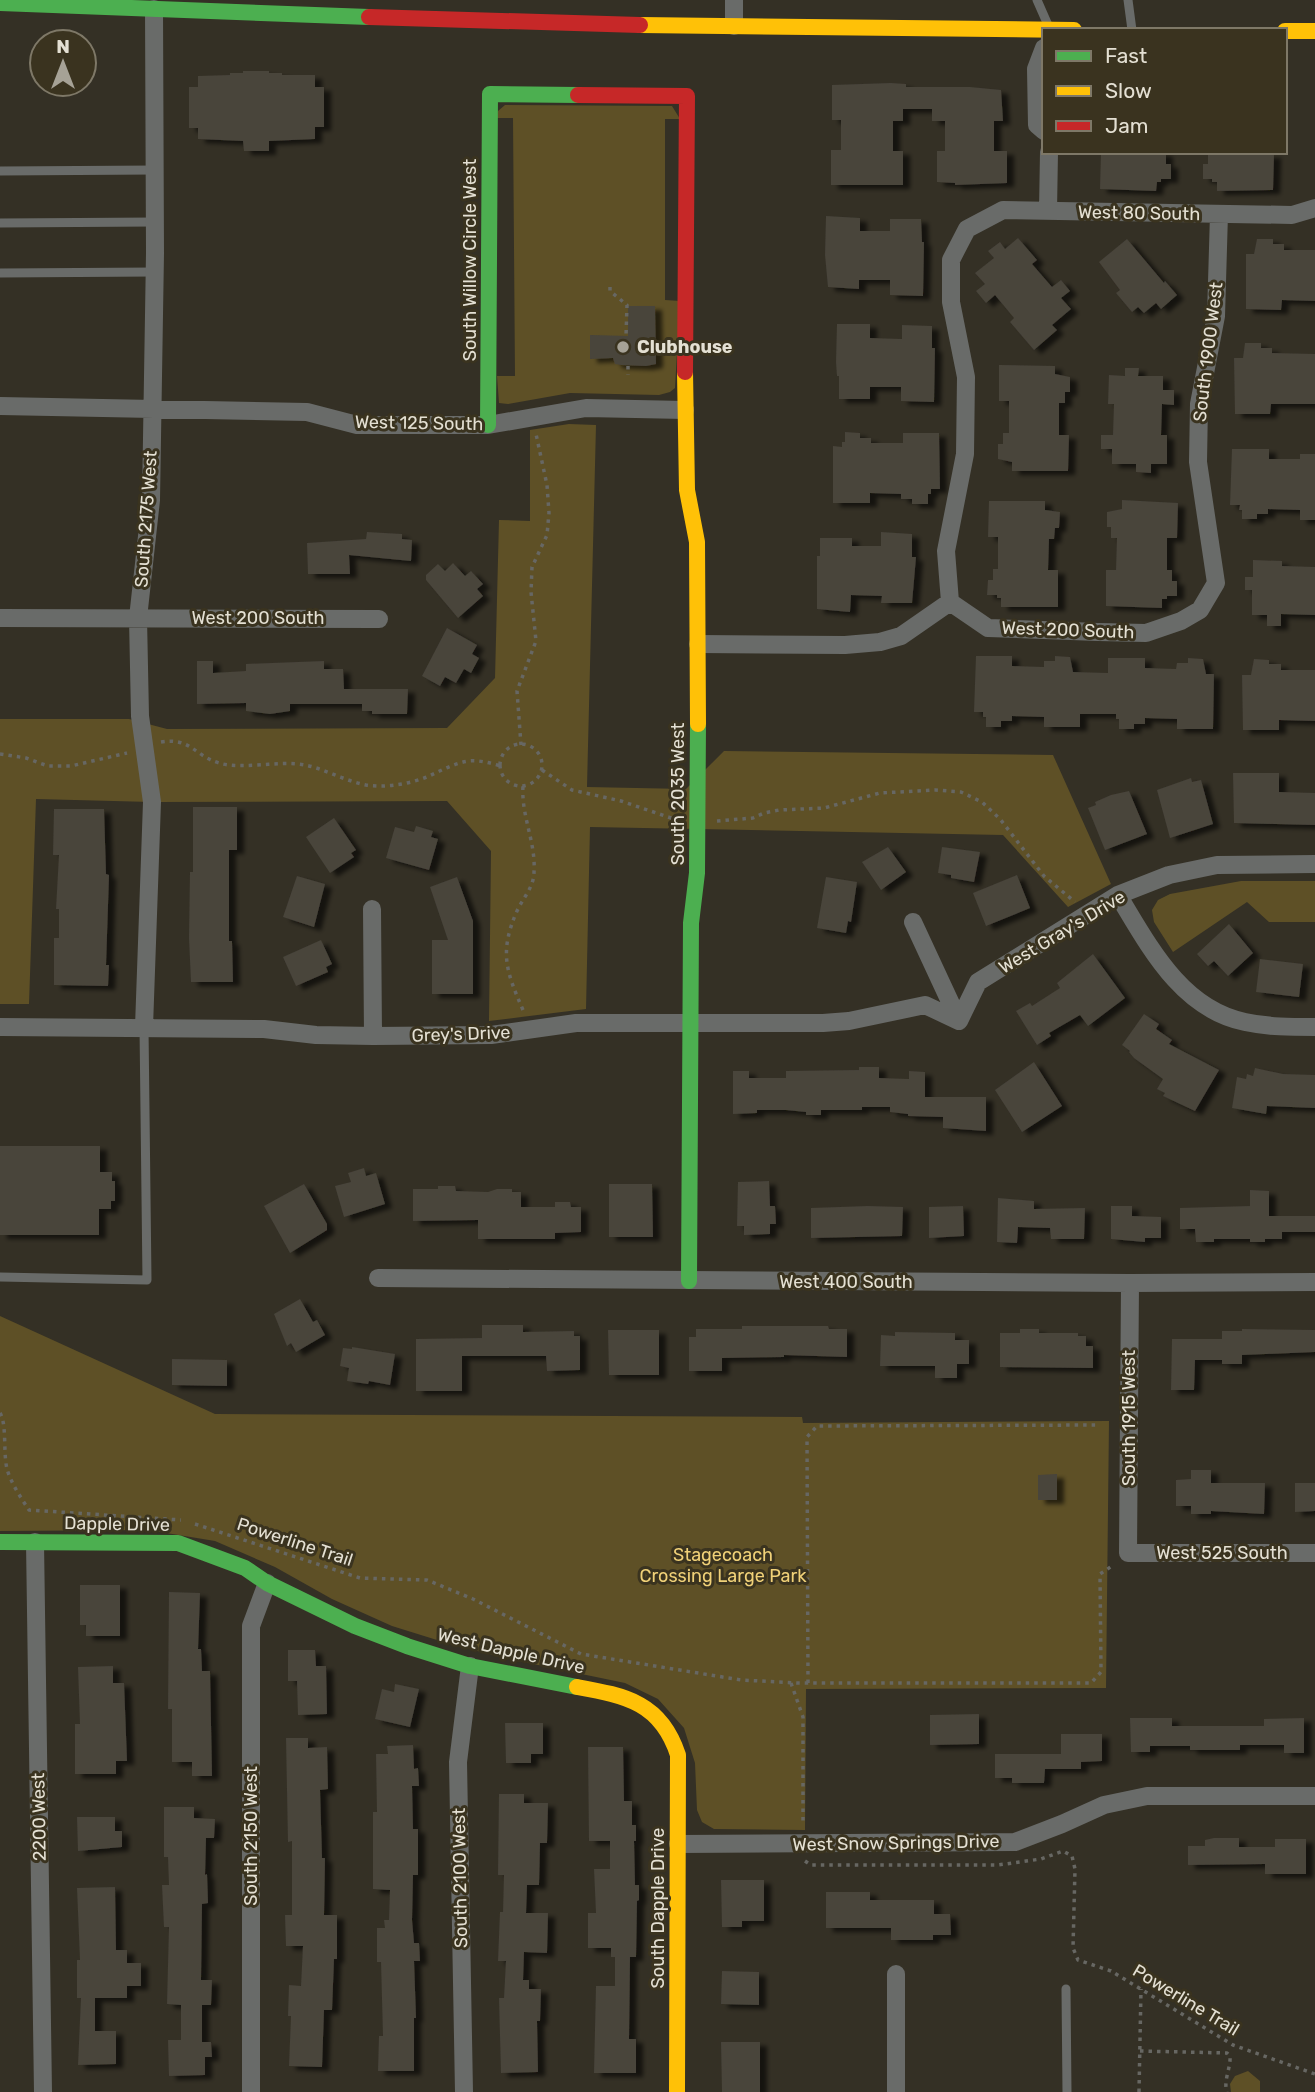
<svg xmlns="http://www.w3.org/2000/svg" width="1315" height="2092" viewBox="0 0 1315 2092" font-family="Rubik,sans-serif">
<defs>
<filter id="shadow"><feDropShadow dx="7" dy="4" stdDeviation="2" flood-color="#0009"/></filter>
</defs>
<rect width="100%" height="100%" fill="#343025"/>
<path fill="#5e5026" d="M505,105l167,1 8,13h-15v181l15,1 -5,87 -5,4 -11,3 -89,-2 -62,11 -9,-1 -2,-27h18l-2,-258h-16l1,-7z
M569,424l27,1 -9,362 99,2 38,-38 329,4 58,129 -43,23 -65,-72 -413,-8 -4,182 -97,12 2,-170 -44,-50 -295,1 -116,-3 -7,205h-29v-285h129l38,10 280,-1 48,-50 4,-158 31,1v-91z
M1241,881h74v41h-46l-22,-20 -74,50 -19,-30 -2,-12 6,-10 12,-6z
M0,1316l215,98 587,3 1,6 306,-2 -3,267 -300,1 -1,141 -91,-1 -12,-7 -5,-12 -2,-47 -11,-35 -26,-29 -33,-16 -111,-23 -61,-15 -61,-19 -60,-27 -57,-32 -60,-26 -67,-11 -148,1z
M1248,2071l12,10v11h-29l-1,-8 5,-8z"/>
<path fill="#48443b" filter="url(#shadow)" d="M243,71h26v2h13v2h33v12h9v40h-9v12l-46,2v10h-25l-1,-10 -45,-2v-11h-9v-41h9v-11l32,-1v-2h13z
M891,83l15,1v3h64l31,3 2,31h-9v30h13v32l-52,2v-2l-18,-1v-31h8v-30h-13v-12h-29v12h-10v30h10v34h-72v-35h10v-30h-9v-35z
M1161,152l5,1v11h5v15h-10v3h-4l-1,9 -56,-2 1,-36z
M1264,152v2h10l-1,36 -56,1v-9h-5v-3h-9v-15h5v-11z
M826,216l34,2v13h30v-12h31l1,23h2l-1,54 -33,-1v-15h-31v9l-31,-2 -3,-32z
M1018,238l19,22 -5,4 20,23 9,-7 9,11 -9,7 10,11 -19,16 5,5 -23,20 -24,-28 4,-4 -19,-23 -9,8 -10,-12 9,-7 -10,-11 19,-15 -6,-7 12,-9 5,7z
M1127,239l37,44 1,-2 12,14 -16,14 -5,-6 -12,10 -6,-6 -6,5 -16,-19 4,-3 -21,-28z
M1257,239h16v5h11v6h31v51l-33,-1 -1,10 -35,-1v-55h8z
M628,306h27l1,58 -10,2 -25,-1 -6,-1 -2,-6 -23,1v-24l38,1z
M837,324h33v14l32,1v-14l30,1v22h3l-1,54 -33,-1v-14h-31v12h-31v-23h-2l-1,-14z
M1245,343h16v5h11v5l43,1v50h-44l-1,10h-35l-1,-56h9z
M999,365l56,1v8l15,3v15h-5v11h-6v32h10l-1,36h-56v-9l-14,-3v-15h5v-11h6v-32h-10z
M1125,368h14l-1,8h25v14h11v15l-12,-1 -1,31h6v29h-16v9l-15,-1v-8h-24v-15h-11v-14h12l1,-31h-6l1,-29 16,1z
M845,432l15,1v5h11v5h32v-10h36l1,56h-9v5h-3v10h-16v-5h-11v-5l-31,-1v10h-37v-57l9,1v-5h3z
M1232,449h37v10h31v-5h15v66h-15v-10l-32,-1v5h-11v5h-15v-9h-3l1,-5h-10z
M1122,500l56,3 -1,35h-10v32h5v11h5v15h-10v3h-5v9l-56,-2v-36h10l1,-32h-6v-11h-4v-15l15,-3z
M989,501h56v9l15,2 -1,16h-4l-1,11h-5l-1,31h10v37h-57v-9h-4v-3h-10l1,-15h5v-11h5v-32h-10z
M367,532l35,2v5l10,1 -1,21 -62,-6 1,19h-42l-1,-31 59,-4z
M881,532l31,2v23h4l-4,46h-31l1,-7 -31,-1 -1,17 -33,-3v-53h3v-18h32v8h29z
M1253,560l29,1v5l33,1v48l-34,-1v12h-14v-11h-15v-25h-7v-13h8z
M453,563l12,13 6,-5 12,13 -6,5 6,7 -25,22 -32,-38v-5l12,-11 7,7z
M447,628l30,17 -5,9 7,4 -8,15 -7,-4 -8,14 -11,-6 -5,9 -18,-10z
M976,656h36v10l32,1v-6h11v-5l15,1 3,15 35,1v-15h37v10l31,1 1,-6h11v-5l15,1 3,15h8l-1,55h-36v-10l-32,-1v6h-11v5h-15v-10h-3v-5h-36v13h-36v-10l-32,-1v5h-11v6h-15v-10h-3v-5h-9z
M1254,659l15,1v4h12v6h34v51l-36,-1v10h-36l-1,-55h9z
M197,661h16v12l33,-2v-7l78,-3v8h19l1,20h64l-1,25h-35v-3h-10v-7h-72v7l-20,3 -24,-3v-8l-49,1z
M1233,773h46v19l36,1v32l-81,-2z
M1191,778l1,4 9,-2 12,44 -43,14 -13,-48z
M1129,791l18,43 -42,16 -17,-42 8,-3 -1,-3 16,-7z
M193,807h44v43h-8v91h3l1,41h-42l-2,-44 1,-66h3z
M54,809h50l2,65 3,1 -3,90h3l-1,21 -54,-1v-47h5v-29h-3l3,-54h-6z
M334,818l22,32 -5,3 3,4 -24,16 -24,-36z
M416,826l17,5 -2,6 7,2 -9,31 -43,-12 9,-31 19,5z
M888,847l18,25 -25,18 -19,-28z
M942,847l38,5 -6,30 -23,-4v-3l-13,-2z
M1017,875l13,33 -44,18 -13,-33z
M297,876l28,8 -11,43 -31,-10z
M457,877l16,44v73h-41v-54h16l-18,-53z
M826,877l31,5 -6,40 -3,-1 -2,12 -29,-5z
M1229,924l24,29 -25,23 -14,-15 -6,5 -11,-12z
M321,940l11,24 -6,3 2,5 -32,14 -13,-29z
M1093,954l32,44 -37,28 -8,-11 -31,18 2,3 -14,9 -21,-34 14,-8 2,3 28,-18 -3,-5z
M1260,959l43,5 -4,33 -43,-5z
M1144,1014l15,10 -3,5 16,11 -3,4 50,26 -24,41 -32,-15 2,-3 -8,-4 6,-10 -29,-21 -5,-6 1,-1 -8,-6z
M1034,1062l28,44 -40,26 -27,-42z
M859,1067h20v11l30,1v-8l16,1v25h61v34l-43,-3v-11l-35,-1v-2l-18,-2v-5h-28v3h-41v5h-15v-3l-20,-2h-29v3l-24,1v-43h16v7h37v-7l73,-1z
M1255,1068l28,6 32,1v33l-48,-2 -1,8 -34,-6 5,-31 9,2 1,-5 6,2z
M0,1146h100v26h12v9h3v20h-4v8h-12v26h-99z
M364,1168l2,8 10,-3 9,31 -41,13 -9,-31 16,-4 -3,-9z
M769,1181l1,25h5l1,18h-6v10l-26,1v-9h-7l1,-44z
M304,1184l23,40v6l-37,23 -26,-47z
M609,1184h43l1,53h-44z
M438,1186h17l1,5 32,1 9,-3h15v3h9v15h34v-5h15l1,5h10v25l-26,1v6h-77v-19l-65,1v-32h25z
M1250,1190l19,1v25h46v16h-33v7h-17v3h-15v-3h-36v3h-18l-1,-13h-15v-21l70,-2z
M998,1198l36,3v8l51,-1 -1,31h-33l-1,-11 -32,-1 -1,16 -20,-1z
M868,1206l35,1 -1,29 -91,2v-30z
M963,1206l1,30 -35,2v-31z
M1111,1206h21v10l29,1v21h-16v4l-34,-3z
M300,1299l13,23 4,-2 8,15 -29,17 -5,-9 -4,3 -13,-32z
M482,1325h41v7l51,-1v5h6v34l-33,1 -1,-15h-84v35h-46v-52l66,-1z
M742,1326h86l1,3h18v28l-63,-2v2l-62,1v13h-33v-34h7v-8h46z
M1020,1329h19v4h39v3h8v10h7v22l-93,-1v-34h20z
M1242,1329l73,1v22l-73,3v9h-20v-4h-27l-1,30h-23l1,-51h50v-8h20z
M608,1330h51v45h-50z
M895,1332l60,1v7h14v24h-12v14h-22v-12h-55l1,-31 14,1z
M352,1347l43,7 -5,31 -21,-4 -1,3 -21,-3 2,-13 -9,-2 3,-18 9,1z
M172,1359l55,1v26l-55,-1z
M1191,1470h20v13h54l-1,31 -53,-3v3h-20v-8h-15v-26l15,-1z
M1057,1474v26h-19v-25z
M1295,1483h20v28l-20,1z
M80,1585h40v51h-34v-11h-6z
M169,1592l31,1 -2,56h3l1,22h8l2,105h-20v-14h-20v-53h-4z
M288,1650h27l1,16h10l1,48 -29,1 -1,-34h-9z
M113,1666v17h11l3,78h-11v13h-41v-50h5l-2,-57z
M395,1684l24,5 -9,38 -35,-8 7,-30 12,3z
M979,1714v30l-49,1v-30z
M1130,1718h42v8h92v-7l40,-1v35h-20v-8h-44v5h-50v-4h-40v6h-19z
M505,1723h38v31h-12v9h-25z
M1061,1734h41v27l-21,1v7h-36l-1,14h-32v-5h-17v-24h66z
M286,1738h22v10l19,-1 1,42 -8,1 2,68h3l-1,57h13v44h-3l-2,51h-8l-2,57 -33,-1 2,-50h-3l1,-31 12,1 2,-40h-17l-1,-31h7v-74l-4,1z
M413,1745l1,24 4,-1 1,18h-7l1,43h5v46h-5l-1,45 2,23h5l1,18h-6l2,57h-2v53h-36l1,-35h4l-2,-74h-4v-34h8l-1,-8h5l1,-30 -17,-1v-77h4l-1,-58h12l-1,-8z
M588,1747h35l1,54h8v24h4v16h-2l1,44h4v15l-2,1 -1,56h-6l-1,82h7v34h-42l2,-87h19v-29h-4v-9h-23v-35h8l-2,-44h16v-28h-21z
M499,1794h25v9h24l-1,40h-7l-1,42h-12l-1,28h22l-1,40 -23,-1 -1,28h6v9h12l-1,32h-3l1,51 -37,1 -2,-75h5l2,-37h-8l2,-49h3l1,-37h-6z
M164,1807h30v11l21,1 -1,19h-8l-1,37 2,-1 1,29 -6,1 -1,76h11l-1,25h-9v37h9l1,15h-7v18l-36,1 -1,-36h13v-35l-14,-1 2,-77h-5l-2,-42h7l-1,-28h-4z
M77,1817h38v14h7v16l-44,4z
M1214,1838h25v9h36v-8h31v35h-41v-10l-77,1v-19h17v-6z
M721,1880h43v41h-22v6h-20z
M115,1887l1,63h11v13h14v23h-14v12h-32v33h21v33l-38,1 3,-67h-4v-38h3l-3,-72z
M826,1892h44v8h64v14h16l1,21h-18v5h-42v-12h-65z
M722,1971l37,1v33l-38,-1z
M721,2042h39v50h-38z"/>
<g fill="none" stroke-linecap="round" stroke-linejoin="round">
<path stroke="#676763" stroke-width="3.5" stroke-dasharray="3.5 5" stroke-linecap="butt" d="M610,287v4l17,14 -1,31
M628,366v9
M161,742c29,-5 34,14 58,21 23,7 59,-3 86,2 20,4 40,16 61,20 21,3 44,-1 63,-9 13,-6 26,-13 40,-15 11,-1 21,2 32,5
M500 765a21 21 0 1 1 42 0a21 21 0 1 1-42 0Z
M521,745l-4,-54 19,-50 -5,-49 1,-25 15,-32 2,-22 -2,-28 -11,-51
M0,754l26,4 22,8h23l56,-13
M542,770l30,20 49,11 56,19
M717,821l36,-3 11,-5 15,-3 45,-2 56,-15 56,-3 25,2 21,10 18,17 44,57 31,26
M523,1010c-17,-39 -24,-58 -6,-99 6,-13 17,-24 17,-39 2,-30 -13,-56 -11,-86
M0,1413c7,11 3,39 7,56 4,14 14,29 22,41l152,10
M195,1524l165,54 67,2 46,19 108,55 160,26 57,3h293l10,-11 -1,-98 12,-8
M791,1683l12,34v108
M808,1683l-1,-246 10,-11 279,-1
M805,1861l6,4h187l43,-6 22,-8 9,5 3,13 -2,79 5,12 33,11 122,74 82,29
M1140,2051l87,2 3,3c1,12 -7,25 -3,36
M1139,2092l2,-103"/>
<path stroke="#696b69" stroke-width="9" d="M1037,0l11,25
M1128,0l4,30
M0,171l155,-1
M0,223l155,-1
M0,273l155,-1
M0,1277l147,3 -3,-253
M1066,1989l1,103"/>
<path stroke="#696b69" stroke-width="18" d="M734,26v-26
M1044,48l-8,21 1,56 7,6
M1048,211l1,-59
M0,406l307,6 50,13h131l98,-17 99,2
M950,602l-4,-51 19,-97 1,-77 -15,-75v-42l16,-31 36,-19 289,5 23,-7
M0,618l379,1
M698,644l147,1 35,-3 21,-6 49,-34 38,26 110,4 48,1 35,-12 19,-11 16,-27 -18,-121 1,-58 17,-88 3,-102
M1118,895c31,51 63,114 127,127 23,5 46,5 70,5
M372,909l1,127
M913,922l46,99
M959,1021l19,-39 140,-87 51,-20 48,-10 98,-1
M0,1027l264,2 52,6 57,1 118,-1 85,-12h247l26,-2 76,-16 34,16
M144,1027l8,-225 -12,-86 -2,-98 13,-118 4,-247 -1,-244
M378,1278l752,5 185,-1
M1130,1283l-2,270h187
M35,1542l8,550
M678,1844l337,-2 47,-18 42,-19 43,-9h168
M251,2092v-466l16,-43
M464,2092l-6,-330 12,-96
M896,2092v-118"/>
<path stroke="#4caf50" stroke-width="16" d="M0,3l369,14
M488,425l2,-331 88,1
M689,1281l2,-358 6,-50 1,-149
M0,1542l178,1 67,25 22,15 88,43 52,20 63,20 107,21"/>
<path stroke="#ffc107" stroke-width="16" d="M640,25l434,5
M1285,31h30
M685,372l2,118 10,52 1,182
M577,1687c50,9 84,16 101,68l-1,337"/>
<path stroke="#c62828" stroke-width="16" d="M369,17l271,8
M578,95l109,1 -2,276"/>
</g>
<circle fill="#a6a296" stroke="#3a331f" stroke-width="2.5" cx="623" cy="347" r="7"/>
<g text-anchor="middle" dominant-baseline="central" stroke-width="6" stroke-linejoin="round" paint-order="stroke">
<g font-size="18" fill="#e4e0d3" stroke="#3a331f">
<text transform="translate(1139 213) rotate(1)">West 80 South</text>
<text transform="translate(470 260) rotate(-90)">South Willow Circle West</text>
<text transform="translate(1208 352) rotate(-83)">South 1900 West</text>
<text transform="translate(419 423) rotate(1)">West 125 South</text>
<text transform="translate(146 519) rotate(-86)">South 2175 West</text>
<text x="258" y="618">West 200 South</text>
<text transform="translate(1068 630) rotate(2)">West 200 South</text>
<text transform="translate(678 794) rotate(-90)">South 2035 West</text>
<text transform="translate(1062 932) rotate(-31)">West Gray's Drive</text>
<text transform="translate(461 1034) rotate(-2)">Grey's Drive</text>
<text x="846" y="1282">West 400 South</text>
<text transform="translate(1129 1418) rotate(-90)">South 1915 West</text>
<text transform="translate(117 1524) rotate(1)">Dapple Drive</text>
<text transform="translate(295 1542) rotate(18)">Powerline Trail</text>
<text x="1222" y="1553">West 525 South</text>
<text transform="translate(511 1651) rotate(13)">West Dapple Drive</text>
<text transform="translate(39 1817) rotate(-91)">2200 West</text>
<text transform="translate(251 1836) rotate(-90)">South 2150 West</text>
<text transform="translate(896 1843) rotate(-1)">West Snow Springs Drive</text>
<text transform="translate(460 1878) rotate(-91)">South 2100 West</text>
<text transform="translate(658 1908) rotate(-90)">South Dapple Drive</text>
<text transform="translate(1186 2000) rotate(31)">Powerline Trail</text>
</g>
<g font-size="18" font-weight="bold" fill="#e4e0d3" stroke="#3a331f" text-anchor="start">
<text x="637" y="347">Clubhouse</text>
</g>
<g font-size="18" fill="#f0d178" stroke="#3a331f">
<text x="723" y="1555">Stagecoach<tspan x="723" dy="21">Crossing Large Park</tspan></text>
</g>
</g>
<rect x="1042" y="28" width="245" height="126" fill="#3a331f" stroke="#7e7867" stroke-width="2"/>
<rect x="1056" y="51" width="35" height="10" fill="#4caf50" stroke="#7e7867" stroke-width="2"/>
<text x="1105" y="63" font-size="21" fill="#e4e0d3">Fast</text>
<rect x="1056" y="86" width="35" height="10" fill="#ffc107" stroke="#7e7867" stroke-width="2"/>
<text x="1105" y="98" font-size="21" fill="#e4e0d3">Slow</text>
<rect x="1056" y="121" width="35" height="10" fill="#c62828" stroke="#7e7867" stroke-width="2"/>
<text x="1105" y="133" font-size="21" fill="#e4e0d3">Jam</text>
<g transform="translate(63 63)"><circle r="33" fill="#3a331f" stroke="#7e7867" stroke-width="2"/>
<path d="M0-5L12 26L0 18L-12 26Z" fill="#a6a296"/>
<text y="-10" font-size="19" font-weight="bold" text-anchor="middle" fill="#e4e0d3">N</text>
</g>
</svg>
